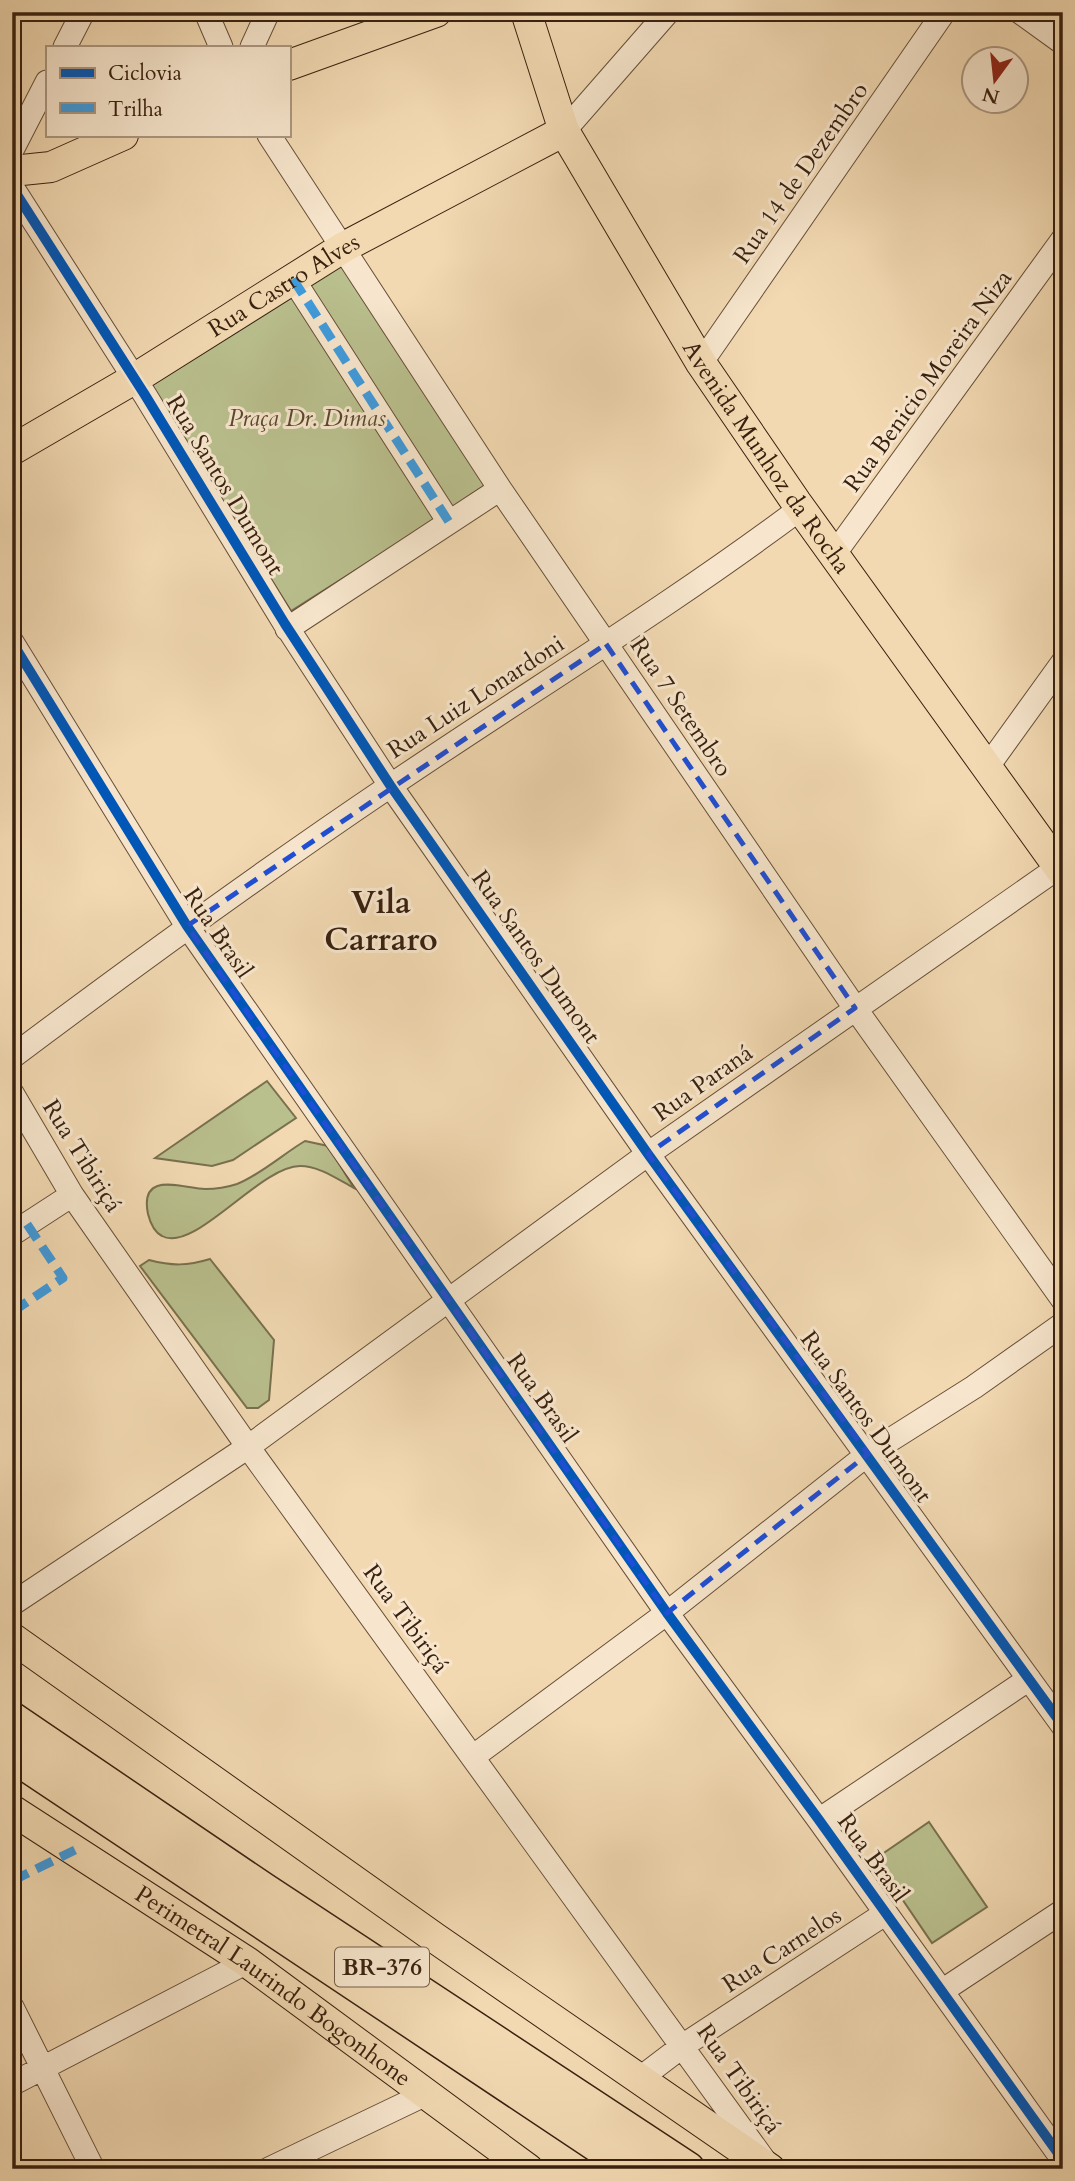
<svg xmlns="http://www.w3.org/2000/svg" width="1075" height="2181" viewBox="0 0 1075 2181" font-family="Cardo,serif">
<rect width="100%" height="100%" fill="#f2d9b2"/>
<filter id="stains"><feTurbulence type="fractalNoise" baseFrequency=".00286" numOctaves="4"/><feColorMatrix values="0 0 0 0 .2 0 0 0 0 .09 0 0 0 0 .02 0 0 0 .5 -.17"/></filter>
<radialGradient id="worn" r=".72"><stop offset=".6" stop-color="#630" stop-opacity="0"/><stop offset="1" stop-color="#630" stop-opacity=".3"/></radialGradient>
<path fill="#b9bf8d" stroke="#79704e" stroke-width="2" d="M343,256l146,230 -198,125 -146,-231z
M267,1081l29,37 -63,42 -21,6 -57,-8z
M305,1141l23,5 26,42c-17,-9 -35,-22 -54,-22 -40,0 -106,88 -138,70 -8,-4 -12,-14 -14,-22 -9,-44 34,-26 57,-25 9,0 23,-2 32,-5 23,-9 46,-30 68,-43z
M210,1259l64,81 -5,60 -11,8h-11l-107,-142 9,-6c23,6 38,6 61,-1z
M929,1822l58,85 -55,36 -57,-84z"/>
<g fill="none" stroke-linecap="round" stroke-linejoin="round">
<defs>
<path id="minor" d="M206,12l15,35
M1020,12l43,31
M65,47l18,-35
M252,47l16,-35
M564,131l104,-119
M269,135l231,354 355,519 208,292
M12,150l35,-68
M12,187l133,208 140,229 105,161 258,369 415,572
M293,279l156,243
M701,363l243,-351
M835,553l228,-314
M287,629l213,-140
M12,642l175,284 480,687 152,207 244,340
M988,766l75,-104
M12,1057c124,-93 249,-184 378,-271 137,-93 279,-179 411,-278
M12,1093l60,102 176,252 516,713
M12,1234l60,-39
M12,1604l236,-157 400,-293 411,-287
M474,1756l193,-143 201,-159 106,-67 89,-63
M819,1820l210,-141
M942,1991l121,-80
M12,2007l81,162
M638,2080l46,-35 202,-132
M12,2084l235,-122
M269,2169l159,-76"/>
<g id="major">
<path id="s1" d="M526,12l38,119 137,232 95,139 267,371"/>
<path d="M289,65l147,-53"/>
<path d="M12,171l39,-4 72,-32"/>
<path id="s2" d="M12,450l122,-71 210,-132 220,-116"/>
<path d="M12,1638l423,300 335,231"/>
<path id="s3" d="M12,1810l235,152 281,207"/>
</g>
<path id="highway" d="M12,1719l252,171 424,279
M12,1755l621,414"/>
</defs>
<use href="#minor" stroke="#674f38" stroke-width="25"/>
<use href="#major" stroke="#39210f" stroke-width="32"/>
<use href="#highway" stroke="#39210f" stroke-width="36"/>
<use href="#minor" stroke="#f7e6cd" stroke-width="23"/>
<use href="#major" stroke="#f2d9b2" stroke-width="30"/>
<use href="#highway" stroke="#f2d9b2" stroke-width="33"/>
<path stroke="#3e9bde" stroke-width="9" stroke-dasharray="18 9" stroke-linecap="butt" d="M293,279l156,243
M12,1312l51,-34 -36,-54
M12,1881l63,-31"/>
<defs>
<path id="cycleway" d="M12,187l133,208 140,229 105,161 258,369 415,572
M12,642l175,284 480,687 152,207 244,340"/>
</defs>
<use href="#cycleway" stroke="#f7e6cd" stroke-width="15"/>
<use href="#cycleway" stroke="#0057b8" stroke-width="10"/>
</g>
<path fill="none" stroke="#1d4ed8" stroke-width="5" stroke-dasharray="14 9" stroke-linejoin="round" d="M606,644l249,364 -207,146 220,300 -201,159 -480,-687z"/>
<g text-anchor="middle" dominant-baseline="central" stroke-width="6" stroke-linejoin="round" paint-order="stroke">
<rect fill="#f7e6cd" stroke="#725c48" stroke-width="2" x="335" y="1947.5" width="94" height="39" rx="5"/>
<g font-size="23" font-weight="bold" fill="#39210f">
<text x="382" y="1967">BR-376</text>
</g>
<g font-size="24" fill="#39210f" stroke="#f7e6cd">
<text transform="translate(801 173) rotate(-55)">Rua 14 de Dezembro</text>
<text stroke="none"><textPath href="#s2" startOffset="318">Rua Castro Alves</textPath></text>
<text transform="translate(928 381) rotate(-54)">Rua Benicio Moreira Niza</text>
<text stroke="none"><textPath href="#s1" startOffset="509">Avenida Munhoz da Rocha</textPath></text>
<text transform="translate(225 485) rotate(59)">Rua Santos Dumont</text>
<text transform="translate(476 697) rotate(-33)">Rua Luiz Lonardoni</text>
<text transform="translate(681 707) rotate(56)">Rua 7 Setembro</text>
<text transform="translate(218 933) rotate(56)">Rua Brasil</text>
<text transform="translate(536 957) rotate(55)">Rua Santos Dumont</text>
<text transform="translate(703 1083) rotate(-35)">Rua Paraná</text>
<text transform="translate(82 1156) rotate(58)">Rua Tibiriçá</text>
<text transform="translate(542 1398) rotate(55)">Rua Brasil</text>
<text transform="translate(866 1417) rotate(54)">Rua Santos Dumont</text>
<text transform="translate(406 1619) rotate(54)">Rua Tibiriçá</text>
<text transform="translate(873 1858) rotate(54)">Rua Brasil</text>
<text transform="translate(782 1950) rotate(-33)">Rua Carnelos</text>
<text stroke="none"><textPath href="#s3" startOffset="315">Perimetral Laurindo Bogonhone</textPath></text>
<text transform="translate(739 2079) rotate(55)">Rua Tibiriçá</text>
</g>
<g font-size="24" font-style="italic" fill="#59482e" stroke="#f7e6cd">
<text x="307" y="418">Praça Dr. Dimas</text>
</g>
<g font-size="32" font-weight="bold" fill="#39210f" stroke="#f7e6cd">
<text x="381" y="903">Vila<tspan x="381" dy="37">Carraro</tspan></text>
</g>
</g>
<rect width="1075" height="2181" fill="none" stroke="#f2d9b2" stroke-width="42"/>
<rect x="14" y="14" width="1047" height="2153" fill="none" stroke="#39210f" stroke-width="3.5"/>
<rect x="21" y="21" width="1033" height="2139" fill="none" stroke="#39210f" stroke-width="2"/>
<rect x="46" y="46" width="245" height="91" fill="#f7e6cd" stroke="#ab9781" stroke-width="2"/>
<rect x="60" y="68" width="35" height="10" fill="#0057b8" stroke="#ab9781" stroke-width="2"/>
<text x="108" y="80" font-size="21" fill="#39210f">Ciclovia</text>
<rect x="60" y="103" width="35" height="10" fill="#3e9bde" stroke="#ab9781" stroke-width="2"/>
<text x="108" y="116" font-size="21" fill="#39210f">Trilha</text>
<g transform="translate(995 80) rotate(195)"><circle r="33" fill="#f7e6cd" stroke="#ab9781" stroke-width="2"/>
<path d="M0-5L12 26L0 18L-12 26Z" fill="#8f2418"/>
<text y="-10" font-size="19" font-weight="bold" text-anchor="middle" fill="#39210f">N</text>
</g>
<rect width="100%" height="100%" filter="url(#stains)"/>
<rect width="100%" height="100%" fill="url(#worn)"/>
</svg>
